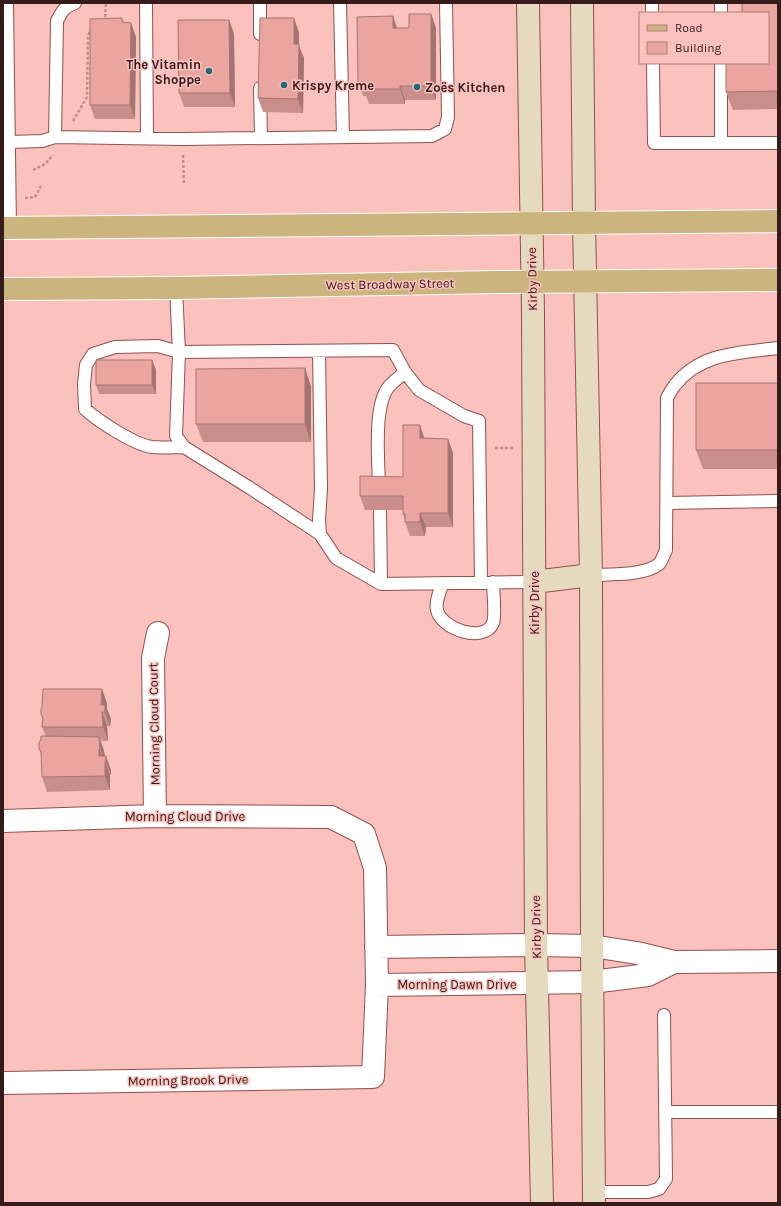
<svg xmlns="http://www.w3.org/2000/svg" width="781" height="1206" viewBox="0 0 781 1206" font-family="Karla,sans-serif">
<rect width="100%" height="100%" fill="#fbc1bd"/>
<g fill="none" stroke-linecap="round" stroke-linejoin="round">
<defs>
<path id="lane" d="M7,3l3,225
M146,3l1,135
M260,3v31
M340,3l3,134
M652,3v10
M721,3v10
M653,63l1,80h124
M721,63v80
M260,88l1,50
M55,137l2,-116c5,-10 7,-14 18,-18
M9,142l33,-1 13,-4 128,2 249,-3 13,-7 3,-12 -2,-114
M176,288l3,64 214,-2 12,22 14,18 45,26 15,5 2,161
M319,351l2,138 -2,31 1,14
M184,447c-11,0 -21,1 -32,0 -17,-2 -54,-26 -67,-38l-1,-25 2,-19 7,-11 22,-7 43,-1 21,6 -3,84 8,11 66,41 70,46 16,24 45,26 153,-2
M379,491c0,-27 -6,-80 8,-102 4,-6 13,-12 18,-17
M667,503l111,-2
M380,510l1,74
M591,575c19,-1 53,1 68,-11 3,-3 5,-10 7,-14l1,-152c2,-4 5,-9 8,-13 26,-33 65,-32 103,-37
M443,583c-3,8 -8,18 -6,27 4,19 47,34 56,13 3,-8 0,-31 0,-41
M665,1112h113
M595,1192h53l11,-3 7,-10 -2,-164"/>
<path id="street" d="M155,816l-2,-158 5,-25
M3,821l152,-5 176,1 33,17 11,34 2,117 -4,92 -370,6
M376,947l160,-2 56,1 45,7 37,9 104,-1
M377,985l215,-3 56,-7 26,-13"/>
<path id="secondary" d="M528,3l5,310 3,632 6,258
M582,3l2,219 7,353 1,371 2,257
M534,582l57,-7"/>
<path id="primary" d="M3,228l775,-7
M3,289l173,-1 320,-6 282,-2"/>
</defs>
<use href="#lane" stroke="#8e514e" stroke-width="14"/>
<use href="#street" stroke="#8e514e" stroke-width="24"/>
<use href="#secondary" stroke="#8e514e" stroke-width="24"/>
<use href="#primary" stroke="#fff" stroke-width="24"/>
<path stroke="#bf8f8c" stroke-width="2.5" stroke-dasharray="3 2" stroke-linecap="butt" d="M105,22l1,-19
M73,121l14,-24 1,-60 2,-7 2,-2
M183,155l1,29
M33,170l12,-6 8,-9
M25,198l10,-1 6,-11
M495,448h19"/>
<use href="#lane" stroke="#fff" stroke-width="12"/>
<use href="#street" stroke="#fff" stroke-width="22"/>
<use href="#secondary" stroke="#e5dabe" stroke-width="22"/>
<use href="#primary" stroke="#cbb47d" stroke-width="22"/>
</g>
<path fill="#ca8e8a" d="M778,3v106l-45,1 -7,-18 42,-29z
M431,14l5,14v72h-31v4h-36l-3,-8h-3l-5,-14 39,-54h12z
M122,18l2,5h7l5,14 -1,82h-40l-5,-14z
M229,20l5,14 1,73h-51l-5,-14z
M299,32v14l5,12 -1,55 -40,-1 -5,-14z
M152,360l4,10v24h-57l-3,-9z
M305,368l6,19v55h-108l-7,-18z
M778,383v86h-75l-7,-19z
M425,438l23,1 5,14v74h-27l-1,9h-15l-5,-14v-2l-2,-6v-4h-38l-5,-14 43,-19z
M107,703v6l4,10 -1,7h-3l1,15h-7l3,10 1,5 6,14v5h-1v15l-63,2 -5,-15 -1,-23 -2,-5 7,-12 -4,-10 1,-7 -2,-5z"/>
<path fill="#a47470" d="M431,14l5,14v72l-5,-14z
M393,16l5,15 -5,-3z
M294,18l5,14v14l5,12 -1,55 -5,-14 -4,-55z
M229,20l5,14 1,73 -5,-14z
M131,23l5,14 -1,82 -5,-14z
M400,86l5,14v4l-5,-15z
M152,360l4,10v24l-4,-9z
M305,368l6,19v55l-6,-18z
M420,425l5,15 -5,-2z
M448,439l5,14v74l-5,-14z
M420,513l6,14 -1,9 -5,-14z
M102,689l5,14v6l4,10 -1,7 -5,-14 -4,-7z
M102,712l5,14 1,15 -5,-14z
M99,737l5,14 1,11 5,13v15l-5,-14v-14l-5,-13z
M3,749l1,2v38l-1,-3z
M99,749l5,14 -5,-7z
M106,756l5,14v5l-5,-14z"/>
<path fill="#eba5a0" stroke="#a47470" d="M742,3h36v88l-52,1v-29h42v-50h-26z
M409,14h22v72h-31v3h-36v-7h-6l-1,-65 36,-1v12h16z
M122,18v4l9,1 -1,82h-40v-86z
M260,18h34v26h5l-1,55 -40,-1z
M178,20h51l1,73h-51z
M96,360h56v25h-56z
M305,368v56h-109v-55z
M696,383h82v67h-82z
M403,425h17v13l28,1v74h-28v9h-15v-8h-2v-18h-43v-20l43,1z
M43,689h59l-1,16h4v7h-3l1,15h-61l1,-10 -2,-2v-6l1,-2z
M41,736l58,1 1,12h-1v7h7v5h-1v15l-63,1 -1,-26 -2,-2v-7l2,-2z"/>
<g fill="#206c72" stroke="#fbc1bd" stroke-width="1.5">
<circle cx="209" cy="71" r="4"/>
<circle cx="284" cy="85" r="4"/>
<circle cx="417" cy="87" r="4"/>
</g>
<g text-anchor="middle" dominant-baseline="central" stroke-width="3" stroke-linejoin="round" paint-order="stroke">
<g font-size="13" font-weight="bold" fill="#351b19" stroke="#fbc1bd" text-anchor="start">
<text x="201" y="64" text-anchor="end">The Vitamin<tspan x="201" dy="15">Shoppe</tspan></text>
<text x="292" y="85">Krispy Kreme</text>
<text x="425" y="87">Zoës Kitchen</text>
</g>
<g font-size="13" fill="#351b19" stroke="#fbc1bd">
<text transform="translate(532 279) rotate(-91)">Kirby Drive</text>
<text transform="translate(390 284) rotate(-1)">West Broadway Street</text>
<text transform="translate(534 603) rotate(-90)">Kirby Drive</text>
<text transform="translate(154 724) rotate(-91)">Morning Cloud Court</text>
<text x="185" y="816">Morning Cloud Drive</text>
<text transform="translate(536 927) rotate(-91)">Kirby Drive</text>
<text x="457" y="984">Morning Dawn Drive</text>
<text transform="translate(188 1080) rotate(-1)">Morning Brook Drive</text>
</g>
</g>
<rect width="781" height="1206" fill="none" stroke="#351b19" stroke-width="8"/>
<rect x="639" y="12" width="130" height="52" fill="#fbc1bd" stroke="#ac7f7b"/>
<rect x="647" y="25" width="20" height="6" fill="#cbb47d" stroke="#ac7f7b"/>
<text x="675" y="32" font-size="12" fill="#351b19">Road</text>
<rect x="647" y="42" width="20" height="12" fill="#eba5a0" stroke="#ac7f7b"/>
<text x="675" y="52" font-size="12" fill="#351b19">Building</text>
</svg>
